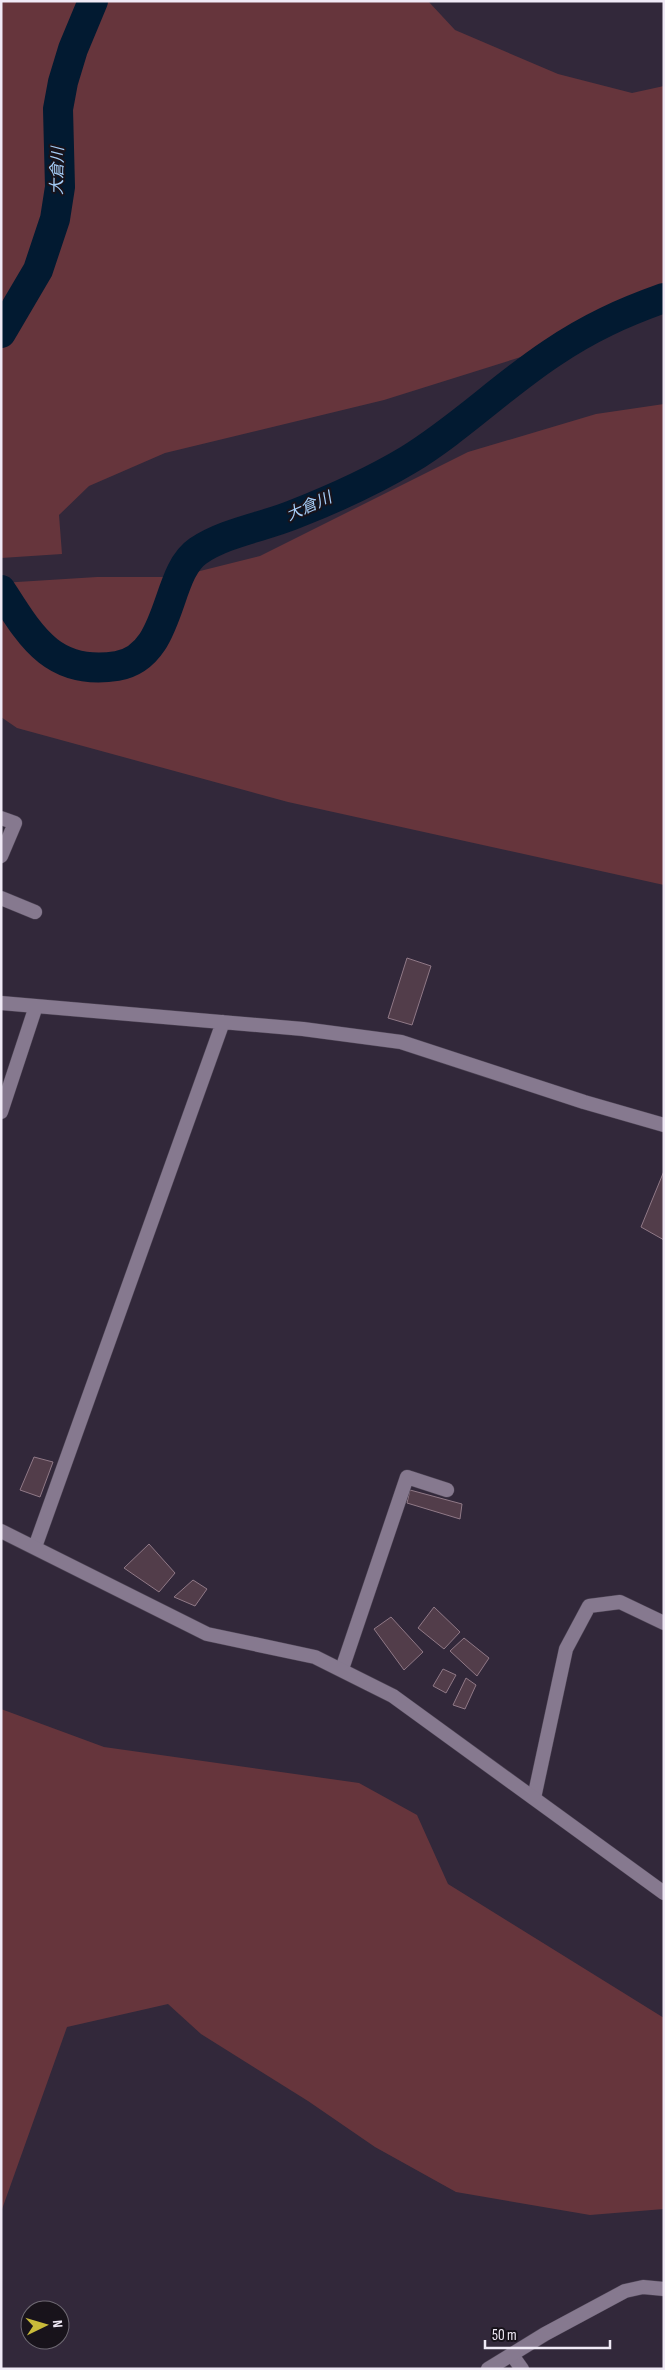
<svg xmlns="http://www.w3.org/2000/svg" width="665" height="2370" viewBox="0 0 665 2370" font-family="'Sofia Sans Condensed','Noto Sans JP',sans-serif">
<rect width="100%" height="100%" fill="#32283a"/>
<path fill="#66353c" d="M1,1h427l27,29 103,44 74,19 32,-7v226l-280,88 -219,53 -76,33 -30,29 3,39 -61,4z
M664,404v481l-376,-83 -271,-74 -16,-11v-134l96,-6h79l84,-21 208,-104 128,-38z
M1,1709l103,38 255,36 58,32 31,69 216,134v191l-74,6 -134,-23 -81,-45 -67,-46 -107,-67 -33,-30 -101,23 -66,185z"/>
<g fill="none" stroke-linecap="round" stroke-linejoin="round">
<path stroke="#021a31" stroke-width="30" d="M1,333l37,-63 17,-51 5,-32 -2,-78 5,-27 10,-33 20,-48
M1,590c30,47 52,86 116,76 56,-10 47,-92 81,-115 28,-19 66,-24 97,-37 38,-15 78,-33 113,-54 51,-31 94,-74 144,-107 37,-25 70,-40 112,-55"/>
</g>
<path fill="#523d4a" stroke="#907987" d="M407,958l24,8 -19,59 -24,-7z
M664,1171v69l-23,-13z
M34,1457l19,5 -13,35 -20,-7z
M410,1490l52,14 -2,15 -53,-16z
M149,1544l26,29 -16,19 -35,-24z
M193,1580l14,9 -12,17 -21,-9z
M434,1607l26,25 -16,17 -26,-21z
M391,1617l32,35 -19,18 -30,-41z
M464,1638l25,20 -12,18 -27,-25z
M443,1669l13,6 -10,18 -13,-7z
M466,1678l10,7 -11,24 -12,-4z"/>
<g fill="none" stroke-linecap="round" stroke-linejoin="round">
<defs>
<path id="minor" d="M1,818l14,5 -14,33
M1,898l34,14
M1,1003l302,26 98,13 183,60 80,23
M1,1112l35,-106
M35,1547l188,-525
M342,1669l65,-192 40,13
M534,1798l32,-149 23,-43 31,-4 44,21
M512,2355l10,14"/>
<path id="tertiary" d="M1,1531l206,103 108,23 78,39 271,197
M488,2369l57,-35 80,-43 18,-4 21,2"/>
</defs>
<use href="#minor" stroke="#4d4454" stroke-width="15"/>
<use href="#tertiary" stroke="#4d4454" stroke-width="15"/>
<use href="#minor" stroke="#86798f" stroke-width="14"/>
<use href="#tertiary" stroke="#86798f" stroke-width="14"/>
</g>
<g text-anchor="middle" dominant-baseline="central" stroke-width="4" stroke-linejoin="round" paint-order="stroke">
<g font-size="16" font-style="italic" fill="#a5cdf7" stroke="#18131b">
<text transform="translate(58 171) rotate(-89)">大倉川</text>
<text transform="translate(309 507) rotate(-24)">大倉川</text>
</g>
</g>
<rect width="665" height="2370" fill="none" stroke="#f0eaf6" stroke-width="5"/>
<g transform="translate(45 2325) rotate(85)"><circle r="24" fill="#18131b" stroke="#6e6973"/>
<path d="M0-4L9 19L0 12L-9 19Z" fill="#c9bb3a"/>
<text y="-8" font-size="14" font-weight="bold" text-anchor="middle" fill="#f0eaf6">N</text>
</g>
<path d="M485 2340v8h125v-8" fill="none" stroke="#f0eaf6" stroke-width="2.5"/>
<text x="492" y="2340" font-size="15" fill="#f0eaf6" stroke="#18131b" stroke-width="4" paint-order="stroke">50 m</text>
</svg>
